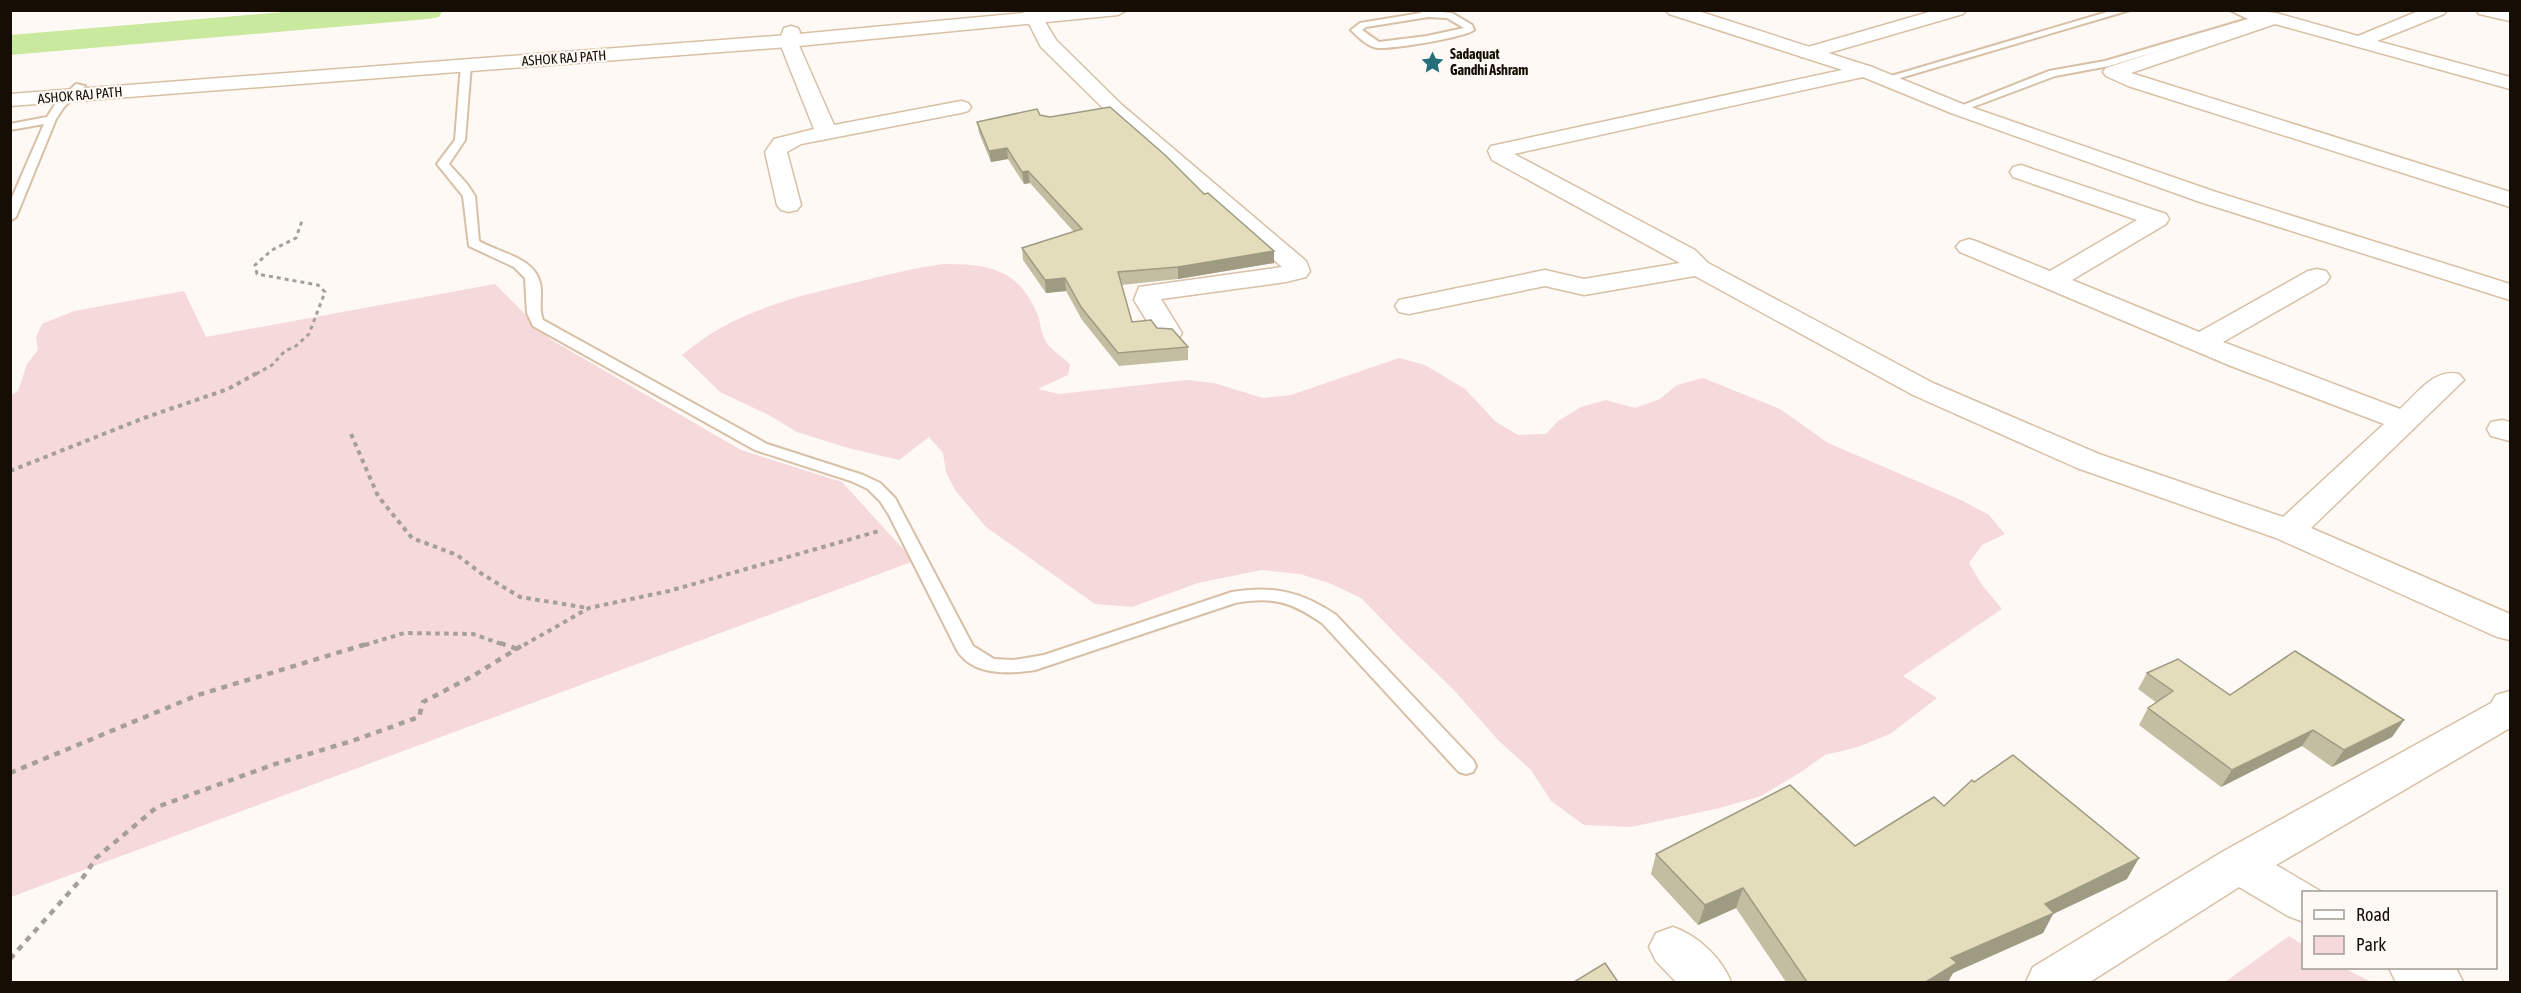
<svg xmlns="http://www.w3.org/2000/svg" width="2521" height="993" viewBox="0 0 2521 993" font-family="'Asap Condensed',sans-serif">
<rect width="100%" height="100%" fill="#fef9f4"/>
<path fill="#f6d9da" d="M943,264c43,0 74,4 93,47 5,10 4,21 10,31 6,9 16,14 24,22l-2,11 -30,14 21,5 128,-14 27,3 49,15 28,-3 108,-37 26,7 40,24 31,33 22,13 28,-1 12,-13 23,-14 25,-7 29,8 25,-9 17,-14 26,-7 77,31 48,34 133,57 28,15 16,19 -23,11 -13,18 13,22 20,24 -99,67 34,22 -47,36 -32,13 -33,8 -24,17 -40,24 -41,12 -89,19 -47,-2 -33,-24 -20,-31 -33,-30 -45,-51 -50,-48 -42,-43 -32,-15 -29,-9 -39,-4 -63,13 -66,24 -37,-3 -109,-77 -31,-37 -9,-18 -3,-19 -14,-16 -30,23 -51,-12 -51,-16 -28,-17 -49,-23 -38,-37c52,-44 112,-58 176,-73 28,-7 56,-14 85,-18z
M495,284l55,55 191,111 101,32 72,79 -903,336v-502l7,-4 9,-27 11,-14 -2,-13 6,-13 32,-13 110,-20 22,46z
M2289,936l14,9 1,23h40l27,14h-146z"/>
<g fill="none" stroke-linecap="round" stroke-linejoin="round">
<path fill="#c9e99e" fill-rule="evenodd" d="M307,10h136l-4,7 -11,2 -418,36v-20z"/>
<defs>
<path id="service" d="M1419,10l33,3 20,12 2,5c-11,8 -81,19 -96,18 -10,-1 -20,-11 -27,-18l9,-7 61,-10zM1428,17l19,1 17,10 -37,8 -48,6 -17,-12 4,-3z
M2114,10h16l-240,71 -9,-2z
M2230,10h14l12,5 1,6 -148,45 -54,10 -93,35 -9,-2 96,-38 56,-10 143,-42z
M466,62l5,3 -6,75 -16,24 18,20 8,12 4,45c20,12 55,16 61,42 3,13 -2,25 3,37l224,124 96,31 17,8 15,15 78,148 21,13 20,1 30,-5 188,-63c40,-7 70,0 104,23l137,145 3,6 -3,6 -7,2 -7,-2 -137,-149c-31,-21 -49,-27 -87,-20l-200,67c-25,4 -63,6 -78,-20l-68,-135 -9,-14 -12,-12 -17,-8 -96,-31 -222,-124 -6,-13 -2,-35 -11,-11 -45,-21 -6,-50 -26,-32 18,-24 6,-75z
M76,84l9,2 -21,21 -8,12 -40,98 -6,4v-19l34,-78 -34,6v-6l37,-7 9,-14z"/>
<path id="minor" d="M1022,10h16l18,30 66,65 184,156 4,10 -4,6 -20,5 -125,17 21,34 -4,6 -10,2 -10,-2 -24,-39 5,-13 143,-20 -174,-154 -67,-66z
M1936,10h30l-3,4 -148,43h-14l-3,-4 3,-4z
M2249,10l27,3 82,23 63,-26h26l-3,4 -67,27 133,36v12l-235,-65 -144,49 379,119v15l-382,-121 -22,-10 -3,-4 3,-4 150,-49 -6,-2 -3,-4z
M2476,10l34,1v10l-31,-7z
M791,26l7,2 2,4 -3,9 37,84 127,-24 7,2 3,4 -3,4 -7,2 -160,31 -14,8 14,53 -4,5 -8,2 -8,-2 -4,-5 -12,-53 9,-13 40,-10 -35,-88 5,-13z
M1865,65l7,2 3,4 -3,4 -358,79 181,96 13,13 225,120 166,71 184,63 101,-93 -153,-58 -271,-114 -4,-5 4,-5 9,-3 9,3 72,29 87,-51 -124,-43 -3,-5 3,-5 8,-2 145,49 3,5 -3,5 -94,56 127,52 109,-61 9,-2 9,2 4,6 -4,6 -103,59 177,67c17,-15 34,-41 59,-35l5,6 -153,148 199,86v26l-13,-3 -221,-99 -199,-70 -164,-73 -218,-119 -111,19 -39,-9 -136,28 -10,-2 -4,-6 4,-6 10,-2 136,-28 39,9 96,-16 -188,-103 -4,-9 3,-5z
M2502,420l8,2v19l-19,-5 -4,-7 4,-7z
M2510,691v37l-234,137 46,27h-18v30l-16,-6 -49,-29 -149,95h-64l7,-15 189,-115 269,-149 5,-8z
M1673,927c24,8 49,31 58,55h-55l-20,-21 -7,-14 7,-14z
M2389,968h67l7,14h-67z"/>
<path id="tertiary" d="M1666,10h29l177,57 93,38 251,87 294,92v16l-310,-98 -249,-89 -93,-38 -189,-61z"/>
<path id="primary" d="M1055,10h72l-9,5 -330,32 -778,59v-12l778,-59z"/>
</defs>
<use href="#service" stroke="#d7c0a5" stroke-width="4"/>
<use href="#minor" stroke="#d7c0a5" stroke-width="3"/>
<use href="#tertiary" stroke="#d7c0a5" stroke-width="3"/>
<use href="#primary" stroke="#d7c0a5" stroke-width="3"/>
<path stroke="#a59f98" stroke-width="3" stroke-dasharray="4 4" stroke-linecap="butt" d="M256,374l16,-9 13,-14 11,-5 13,-12 16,-42 -7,-7 -61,-11 -2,-9 17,-15 24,-12 7,-20"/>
<path stroke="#a59f98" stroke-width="4" stroke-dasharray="4.5 4.5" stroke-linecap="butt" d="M351,434l27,62 34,42 45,17 25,19 38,23 68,11
M10,471l134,-53 84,-29 31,-17
M365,645l39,-12 69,1 31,11
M524,645l65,-37 80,-17 210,-60"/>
<path stroke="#a59f98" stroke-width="4.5" stroke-dasharray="6 6" stroke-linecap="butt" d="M500,643l17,6
M10,773l188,-78 172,-52
M10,959l74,-83 12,-18 61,-51 118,-43 77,-23 67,-24 4,-15 50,-26 53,-33"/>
<use href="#service" fill="#fff" fill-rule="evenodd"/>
<use href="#minor" fill="#fff" fill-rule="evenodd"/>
<use href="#tertiary" fill="#fff" fill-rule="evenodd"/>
<use href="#primary" fill="#fff" fill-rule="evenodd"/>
</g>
<path fill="#c3bea1" d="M1040,115l234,148 -96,16 -57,6 11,37 25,6 31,19v13l-69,6 -37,-46 -16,-29 -20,2 -23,-33 -1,-12 52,-16 -44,-49 -6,1 -16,-25 -17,3 -12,-29 -2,-11z
M2147,673l83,22 174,25 -12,17 -60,30 -30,-21 -81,41 -82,-62 9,-17 9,-5 -19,-14z
M1974,782l153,97 -74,35 -10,19 -90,40 -5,9h-162l-50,-74 -38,17 -47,-51 5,-20 199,-8 89,-40z"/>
<path fill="#9f9b83" d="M1007,148l1,11 -17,3 -2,-11z
M1028,171l2,12 -6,1 -2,-12z
M1274,251v12l-96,16v-12z
M1065,278l1,13 -20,2 -1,-13z
M2404,720l-12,17 -60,30 12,-17z
M2313,730l-11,16 -81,41 11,-17z
M2139,858l-12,21 -74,35 -10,19 -90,40 -5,9h-22l25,-24 94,-54z
M1743,888l-7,20 -38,17 7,-20z"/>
<path fill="#e3ddbb" stroke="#9f9b83" stroke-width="1.5" d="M1110,107l55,48 39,39 4,-1 66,58 -96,16 -60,5 14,50 19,-2 6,8 15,1 16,18 -70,6 -37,-46 -16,-29 -20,2 -23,-32 60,-19 -54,-58 -6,1 -15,-24 -18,3 -12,-29 60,-13 3,6 10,2z
M2295,651l109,69 -60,30 -31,-20 -81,40 -84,-62 25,-17 -26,-18 31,-14 52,36z
M2013,755l126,103 -94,46 9,9 -103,45 6,5 -31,19h-119l-64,-94 -38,17 -49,-51 134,-69 65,61 79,-49 10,9 28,-26 2,2z
M1605,963l13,19h-44z"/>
<defs>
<symbol id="sight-bare" viewBox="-9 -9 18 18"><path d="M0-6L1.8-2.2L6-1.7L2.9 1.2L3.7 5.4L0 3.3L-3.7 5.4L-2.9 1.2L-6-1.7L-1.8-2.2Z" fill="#276e7b" stroke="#fef9f4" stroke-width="2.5" paint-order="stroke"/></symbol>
</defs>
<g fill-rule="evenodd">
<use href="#sight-bare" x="1416" y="46" width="33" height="33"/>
</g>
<g text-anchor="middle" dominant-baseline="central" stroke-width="4.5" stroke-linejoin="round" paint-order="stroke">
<g font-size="14" font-weight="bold" fill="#160e05" stroke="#fef9f4" text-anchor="start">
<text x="1450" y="54">Sadaquat<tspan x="1450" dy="16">Gandhi Ashram</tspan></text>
</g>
<g font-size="14" fill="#160e05" stroke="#fef9f4">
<text transform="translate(564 58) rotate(-4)">ASHOK RAJ PATH</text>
<text transform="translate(80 95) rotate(-5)">ASHOK RAJ PATH</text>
</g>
</g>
<rect width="2521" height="993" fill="none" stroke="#160e05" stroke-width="24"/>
<rect x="2302" y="891" width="195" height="78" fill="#fef9f4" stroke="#a19b94" stroke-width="1.5"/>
<rect x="2314" y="910" width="30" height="9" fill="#ffffff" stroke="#a19b94" stroke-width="1.5"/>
<text x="2356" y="921" font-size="18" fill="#160e05">Road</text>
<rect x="2314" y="936" width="30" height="18" fill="#f6d9da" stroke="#a19b94" stroke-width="1.5"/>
<text x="2356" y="951" font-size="18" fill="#160e05">Park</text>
</svg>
